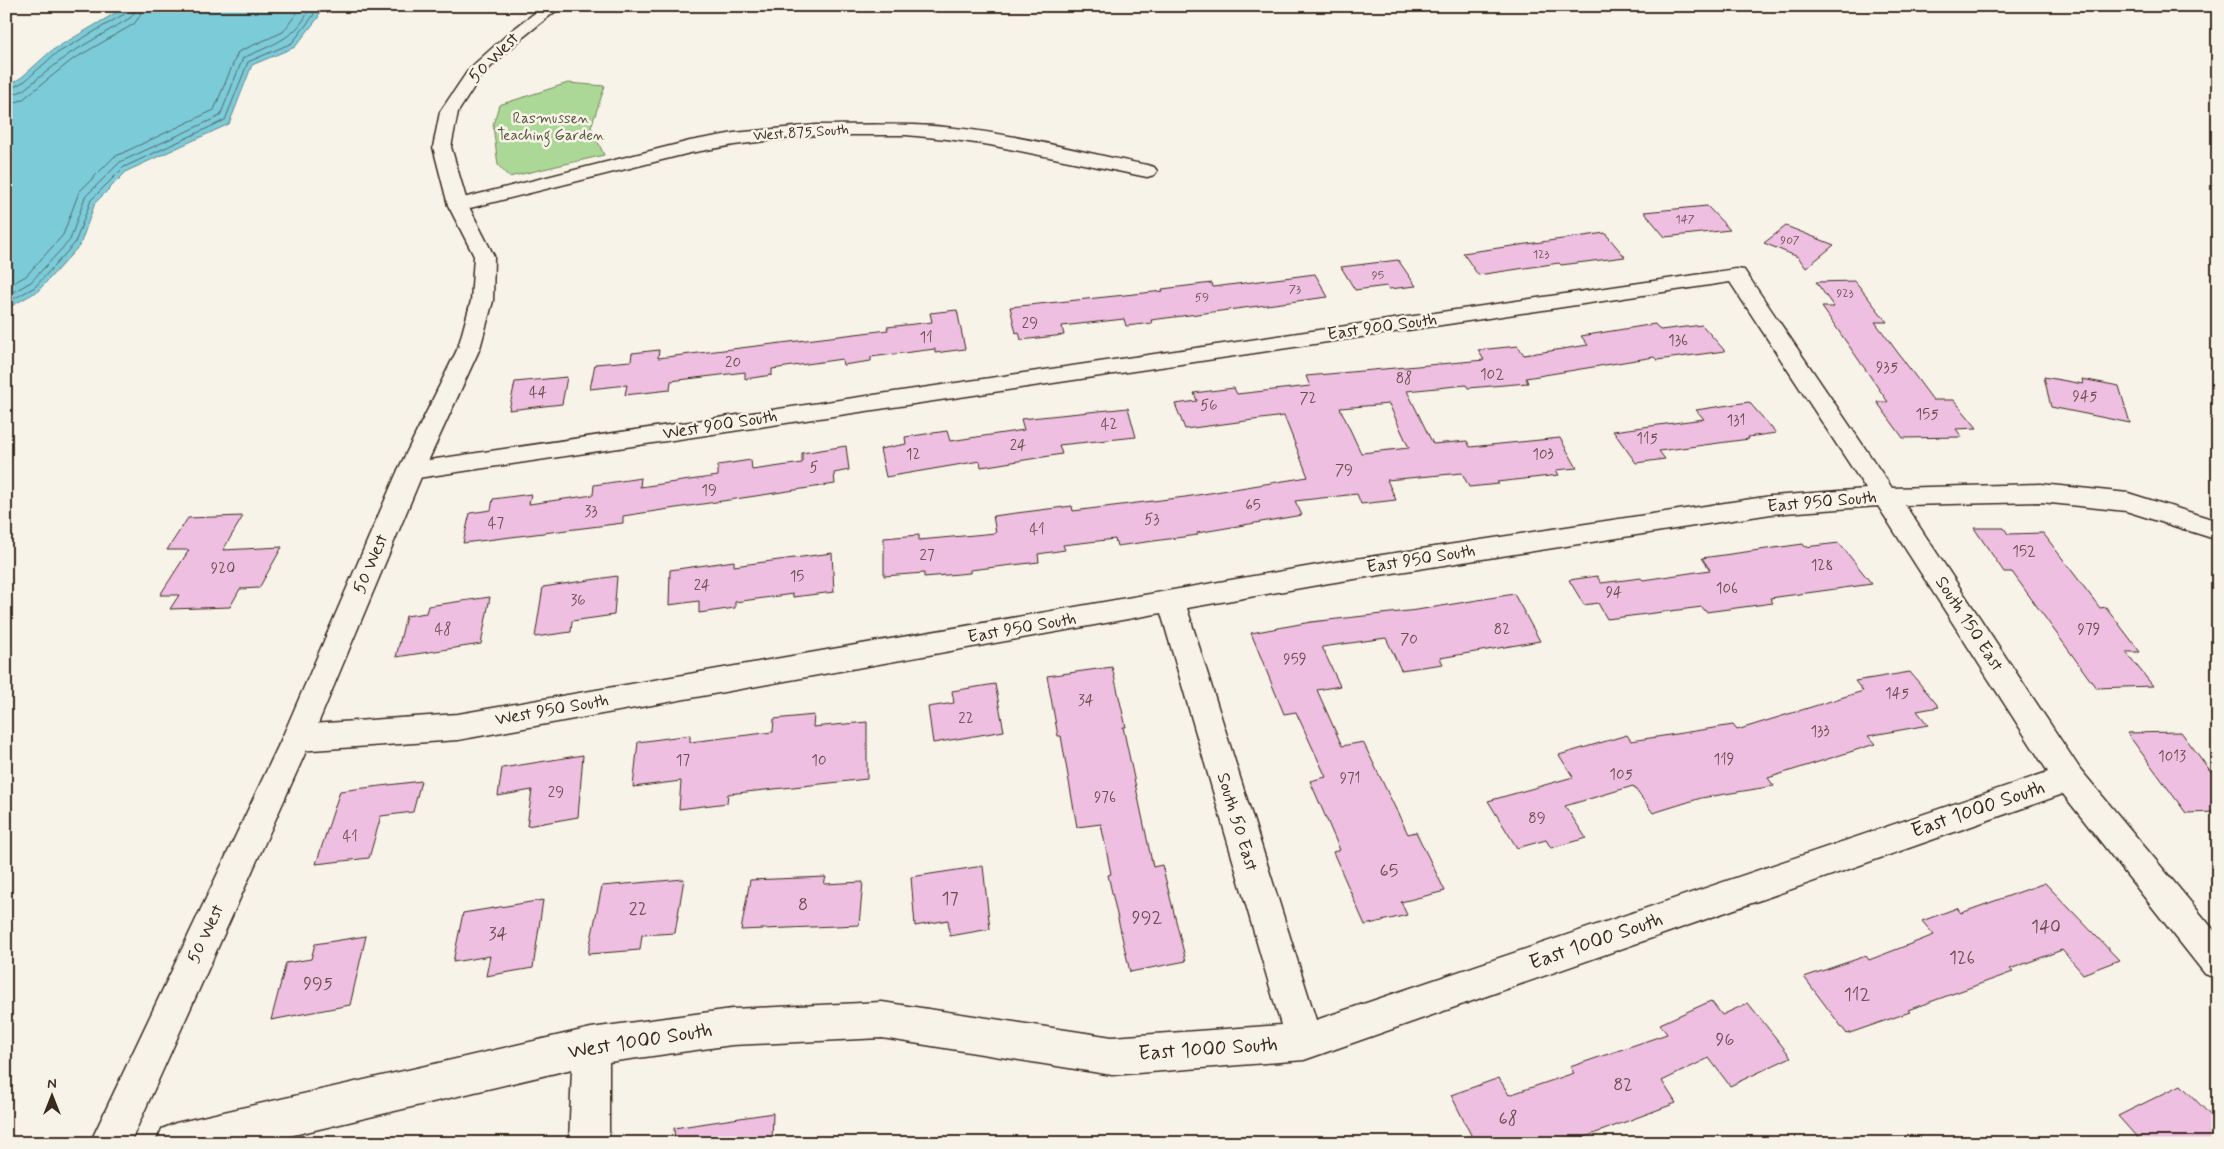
<svg xmlns="http://www.w3.org/2000/svg" width="2224" height="1149" viewBox="0 0 2224 1149" font-family="Mynerve,sans-serif">
<rect width="100%" height="100%" fill="#f7f3e8"/>
<filter id="ink" filterUnits="userSpaceOnUse"><feTurbulence type="fractalNoise" baseFrequency=".02" numOctaves="2"/><feDisplacementMap in="SourceGraphic" scale="10" xChannelSelector="R" yChannelSelector="G"/><feConvolveMatrix kernelMatrix="1 2 1 2 8 2 1 2 1" color-interpolation-filters="sRGB"/></filter>
<g filter="url(#ink)">
<path fill="#acd897" stroke="#74815a" d="M568,83l37,3 -14,41 13,28 -95,22 -11,-12 -5,-40 6,-20z"/>
<path fill="#7ccbd9" stroke="#628b8e" d="M127,6h194l-3,12 -23,29 -43,18 -23,59 -102,47 -32,32 -15,42 -42,46 -32,18v-222l16,-10 29,-26z"/>
<g fill="none" stroke-linecap="round" stroke-linejoin="round">
<path stroke="#556a69" stroke-width="1" d="M6,91l19,-10 29,-26 72,-42 2,-7
M6,97l16,-6 47,-37 61,-36 4,-5 1,-7
M6,105l16,-5 50,-40 62,-36 6,-8 2,-10
M6,287l20,-11 37,-41 16,-43 35,-35 100,-47 24,-58 45,-20 19,-26
M6,296l25,-14 39,-42 15,-43 35,-35 100,-46 23,-58c26,-12 58,-21 67,-52
M6,303l29,-16 40,-44 16,-43 33,-33 101,-47 23,-58 44,-19 21,-27 3,-10"/>
</g>
<path fill="#eebfe1" stroke="#3b2a1e" fill-rule="evenodd" d="M1707,206l23,24 -65,7 -21,-25z
M1786,226l48,19 -28,23 -8,-11 -34,-14z
M1605,233l20,24 -64,8 -2,-2 -81,12 -15,-22z
M1398,260l18,26 -27,3 -2,-3 -32,4 -14,-23z
M1315,274l13,23 -177,23 1,3 -26,3 -2,-7 -62,7 2,9 -43,5 -2,-8 -3,1 -6,-26 153,-16 -1,-2 50,-6 1,4z
M1855,281l32,41h-12l58,78h21l23,28 -21,1 6,8 -59,1 -26,-36h11l-66,-95h12l-18,-25z
M957,310l8,39 -30,4v-4l-64,8v4l-28,4 -1,-6 -70,10v6l-27,4v-7l-74,9 -1,9 -45,5 2,-10 -37,4 5,-25 36,-3 1,-8 27,-3 -1,8 230,-28 -1,-3 45,-5 -2,-9z
M1655,324l5,6 42,-5 23,26 -68,9 -3,-3 -128,21 2,5 -60,5 -2,-3 -59,6 26,53 34,-3 3,6 90,-9 17,30 -21,2 3,5 -62,7 2,2 -30,3 -7,-14 -75,7 9,20 -35,4 -4,-10 -62,7 7,14 -105,18 1,2 -81,11 -2,-7 -52,6 2,5 -27,4 1,8 -69,8v3l-46,4v-4l-40,3v-38l35,-3v5l77,-7 -3,-17 79,-10 1,5 112,-14 123,-20 -24,-61 -99,13 -10,-25 22,-3 -3,-8 40,-5 3,6 73,-8 -4,-10 178,-16 -6,-10 40,-4 6,9 64,-10 -7,-9zM1389,404l20,44 -48,5 -21,-45z
M567,377l-5,27 -53,6 6,-28z
M2044,377l39,7 -1,-5 37,7 11,37 -79,-16z
M1749,402l27,31 -28,4 1,2 -90,12 6,8 -29,4 -23,-32 91,-12 -8,-9z
M1128,408l8,29 -77,8 3,9 -81,13 -1,-6 -94,16 -6,-28 26,-5 -1,-7 42,-6 3,10 74,-11 -3,-11z
M846,446l3,24 -15,3 1,11 -212,32v7l-160,20 7,-30 21,-3 2,-11 38,-5 -2,10 64,-9 1,-10 47,-7 -1,9 78,-11v-11l33,-5 1,10 50,-7v-10z
M243,516l-20,34 59,-3 -23,41 -19,1 -10,18 -60,2 9,-14h-19l29,-45h-22l21,-32z
M1974,528h30l4,6 35,-1 57,75 6,-1 34,45h-14l27,34 -57,2 -84,-116h-8z
M1839,543l33,41 -102,14 3,5 -67,9 -4,-5 -95,12 -9,-16 -14,2 -15,-25 28,-4 4,7 40,-5 2,2 67,-10 -8,-12 101,-14 2,3z
M832,553l2,39 -41,5v-3l-58,8v6l-36,5v-12l-30,4 1,-35 64,-9v5z
M617,576l-3,39 -42,6 -1,11 -36,5 8,-50z
M1514,594l26,47 -100,17 3,6 -42,6 -15,-32 -64,9 18,39 -23,4 25,56 21,-4 45,92 8,-2 29,59 -44,11 6,13 -42,10 -32,-73 7,-2 -30,-69 16,-4 -30,-65 -12,2 -33,-81 60,-11 106,-12z
M490,597l-9,47 -85,13 10,-41 20,-3 2,-7z
M1112,667l14,60h-3l30,140 9,-2 24,96 -56,11 -22,-97 3,-1 -10,-50 -24,3 -16,-91h-3l-11,-60z
M1910,672l29,35 -22,4 11,14 -60,11 7,8 -107,34 6,8 -73,12 -48,15 -20,-27 -68,20 21,32 -35,10 -5,-8 -29,8 -29,-47 85,-24 -14,-22 68,-20 4,6 102,-16 4,5 126,-39 -8,-10z
M995,684l9,47 -71,12 -5,-36 26,-4 -2,-12z
M814,715l-1,12 54,-5v57l-139,15 -1,9 -48,6 2,-28 -48,6 5,-45 52,-7v7l83,-10 1,-13z
M2181,732l37,49v31l-32,1 -59,-80z
M583,755l-5,62 -51,9 5,-36 -34,6 4,-28z
M421,781l-8,31 -32,4 -12,42 -53,6 24,-73z
M983,866l7,63 -40,7 -2,-16 -33,6 -4,-49z
M826,877l-2,7 39,-2 -4,43 -118,5 9,-50z
M684,879l-9,54 -33,2 -2,15 -52,4 14,-68z
M2045,883l74,77 -36,14 -21,-24 -52,19 3,3 -105,38 2,2 -63,22 -43,-57 62,-21 3,4 65,-25 -12,-14 35,-13 4,5z
M543,900l-10,68 -47,8 4,-20 -37,6 10,-49z
M366,936l-16,69 -79,15 15,-57 25,-4 4,-15z
M1711,1001l11,14 26,-12 43,54 -61,29 -21,-28 -47,23 14,22 -107,40h-94l-24,-48 48,-17 10,17 65,-22 -4,-6 97,-33 -7,-10z
M2181,1085l37,38v20h-76l-24,-27z
M773,1113l-1,30h-97l-1,-15z"/>
<g fill="none" stroke-linecap="round" stroke-linejoin="round">
<defs>
<path id="minor" d="M816,125c43,0 86,-2 129,2 68,6 135,25 202,38l7,2 3,4 -3,4 -7,2 -157,-32 -43,-6 -41,-4h-90l-82,10 -44,8 -232,58 -7,-2 -3,-4 3,-4 239,-60 44,-8z
M1736,269l8,1 148,218 149,-4 87,9 90,28v19l-92,-29 -85,-9 -136,3 175,264 138,166v44l-13,-5 -142,-180 -759,266 -192,15 -230,-37 -150,7 -123,17v81h-40l3,-74 -312,74h-104l6,-14 14,-6 415,-95 141,-19 150,-7 230,35 169,-12 -120,-412 -703,127 -161,11 -11,-4 -4,-9 4,-9 11,-4 161,-11 871,-151 442,-67 95,-7 -136,-207 -1319,197 -9,-3 -4,-6 4,-6zM1878,506l170,266 -732,248 -129,-412 142,-25 442,-69z"/>
<path id="tertiary" d="M544,6h18l-40,32 -41,38 -23,36 -7,35 17,58 26,51 -1,45 -13,47 -56,122 -112,268 -182,405h-40l192,-405 116,-268 60,-122 13,-47 3,-45 -26,-51 -15,-58 7,-35 29,-43 41,-37z"/>
</defs>
<use href="#minor" stroke="#3b2a1e" stroke-width="3"/>
<use href="#tertiary" stroke="#3b2a1e" stroke-width="3"/>
<use href="#minor" fill="#f7f3e8" fill-rule="evenodd"/>
<use href="#tertiary" fill="#f7f3e8" fill-rule="evenodd"/>
</g>
</g>
<g text-anchor="middle" dominant-baseline="central" stroke-width="5" stroke-linejoin="round" paint-order="stroke">
<g font-size="12" fill="#684f4f">
<text x="1685" y="220">147</text>
<text x="1790" y="241">907</text>
<text x="1541" y="255">123</text>
<text x="1378" y="276">95</text>
<text x="1295" y="290">73</text>
<text x="1845" y="294">923</text>
<text x="1202" y="298">59</text>
</g>
<g font-size="15" fill="#57563c" stroke="#f7f3e8">
<text x="551" y="119">Rasmussen<tspan x="551" dy="17">Teaching Garden</tspan></text>
</g>
<g font-size="15" fill="#3b2a1e" stroke="#f7f3e8">
<text transform="translate(801 133) rotate(-4)">West 875 South</text>
</g>
<g font-size="15" fill="#684f4f">
<text x="1030" y="324">29</text>
<text x="926" y="338">11</text>
<text x="1678" y="341">136</text>
<text x="733" y="363">20</text>
<text x="1887" y="368">935</text>
<text x="1492" y="375">102</text>
<text x="1404" y="379">88</text>
<text x="538" y="393">44</text>
<text x="2085" y="397">945</text>
<text x="1308" y="399">72</text>
<text x="1209" y="406">56</text>
<text x="1927" y="415">155</text>
<text x="1736" y="421">131</text>
<text x="1109" y="425">42</text>
<text x="1647" y="439">115</text>
<text x="1018" y="446">24</text>
<text x="913" y="455">12</text>
<text x="1543" y="455">103</text>
<text x="814" y="468">5</text>
<text x="1344" y="471">79</text>
<text x="709" y="491">19</text>
<text x="1253" y="506">65</text>
<text x="591" y="512">33</text>
<text x="1152" y="520">53</text>
<text x="496" y="524">47</text>
<text x="1037" y="530">41</text>
<text x="2024" y="552">152</text>
<text x="927" y="556">27</text>
<text x="1822" y="566">128</text>
<text x="223" y="569">920</text>
<text x="797" y="577">15</text>
<text x="702" y="586">24</text>
<text x="1727" y="589">106</text>
<text x="1614" y="593">94</text>
<text x="578" y="601">36</text>
<text x="443" y="630">48</text>
<text x="1502" y="630">82</text>
<text x="2089" y="630">979</text>
<text x="1409" y="640">70</text>
<text x="1295" y="660">959</text>
<text x="1897" y="694">145</text>
<text x="1086" y="701">34</text>
<text x="966" y="719">22</text>
<text x="1820" y="732">133</text>
<text x="2172" y="757">1013</text>
<text x="1724" y="760">119</text>
<text x="683" y="761">17</text>
<text x="819" y="761">10</text>
<text x="1621" y="775">105</text>
<text x="1350" y="779">971</text>
<text x="556" y="793">29</text>
<text x="1105" y="798">976</text>
<text x="1537" y="819">89</text>
<text x="350" y="837">41</text>
</g>
<g font-size="18" fill="#3b2a1e" stroke="#f7f3e8">
<text transform="translate(494 58) rotate(-45)">50 West</text>
<text transform="translate(1382 327) rotate(-8)">East 900 South</text>
<text transform="translate(720 425) rotate(-9)">West 900 South</text>
<text transform="translate(1822 502) rotate(-5)">East 950 South</text>
<text transform="translate(1421 559) rotate(-9)">East 950 South</text>
<text transform="translate(371 564) rotate(-67)">50 West</text>
<text transform="translate(1969 624) rotate(57)">South 150 East</text>
<text transform="translate(1022 628) rotate(-10)">East 950 South</text>
<text transform="translate(552 710) rotate(-10)">West 950 South</text>
<text transform="translate(1237 822) rotate(73)">South 50 East</text>
<text transform="translate(206 934) rotate(-65)">50 West</text>
</g>
<g font-size="18" fill="#684f4f">
<text x="1389" y="871">65</text>
<text x="950" y="899">17</text>
<text x="803" y="905">8</text>
<text x="638" y="909">22</text>
<text x="1147" y="918">992</text>
<text x="2046" y="927">140</text>
<text x="498" y="934">34</text>
<text x="1962" y="958">126</text>
<text x="318" y="984">995</text>
<text x="1857" y="995">112</text>
<text x="1725" y="1040">96</text>
<text x="1623" y="1085">82</text>
<text x="1508" y="1119">68</text>
</g>
<g font-size="21" fill="#3b2a1e" stroke="#f7f3e8">
<text transform="translate(1978 809) rotate(-19)">East 1000 South</text>
<text transform="translate(1596 941) rotate(-19)">East 1000 South</text>
<text transform="translate(640 1041) rotate(-9)">West 1000 South</text>
<text transform="translate(1208 1049) rotate(-4)">East 1000 South</text>
</g>
</g>
<rect width="2224" height="1149" fill="none" stroke="#f7f3e8" stroke-width="25"/>
<rect x="12" y="12" width="2199" height="1124" fill="none" stroke="#3b2a1e" stroke-width="2" filter="url(#ink)"/>
<g transform="translate(52 1096)" stroke="#f7f3e8" stroke-width="4" paint-order="stroke">
<path d="M0-4L9 19L0 12L-9 19Z" fill="#3b2a1e"/>
<text y="-8" font-size="14" font-weight="bold" text-anchor="middle" fill="#3b2a1e">N</text>
</g>
</svg>
